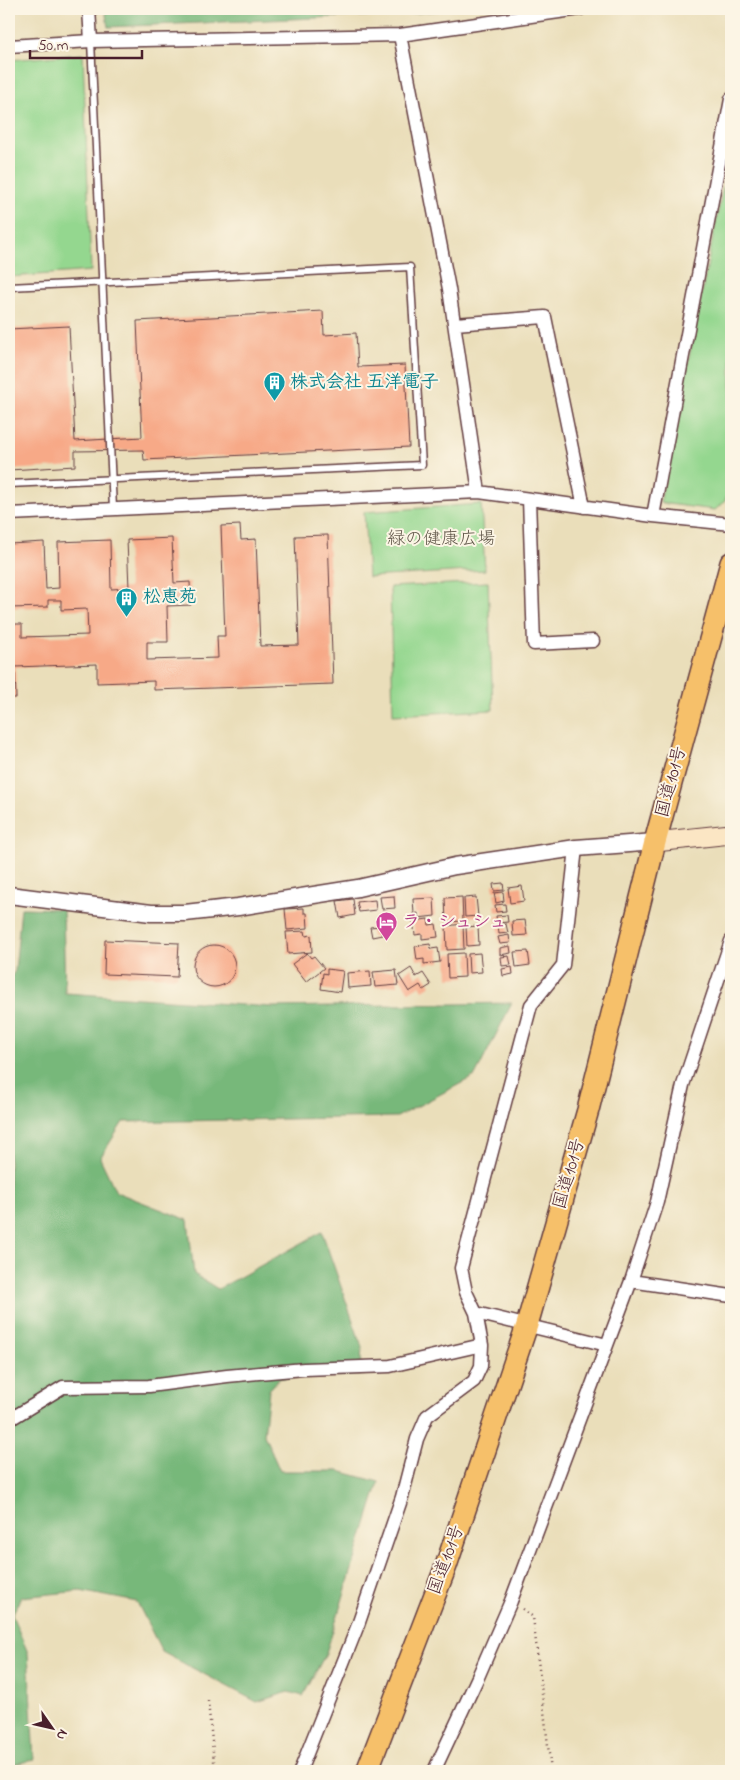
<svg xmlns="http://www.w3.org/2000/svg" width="740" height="1780" viewBox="0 0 740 1780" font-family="'Indie Flower','Klee One',sans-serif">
<rect width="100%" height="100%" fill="#fcf5e5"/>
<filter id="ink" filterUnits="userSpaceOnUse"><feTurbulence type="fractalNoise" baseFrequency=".02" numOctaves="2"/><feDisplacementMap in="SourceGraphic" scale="10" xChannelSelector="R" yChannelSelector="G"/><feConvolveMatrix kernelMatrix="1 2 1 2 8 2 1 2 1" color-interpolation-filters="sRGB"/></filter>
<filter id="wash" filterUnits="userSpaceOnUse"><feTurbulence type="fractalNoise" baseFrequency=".0096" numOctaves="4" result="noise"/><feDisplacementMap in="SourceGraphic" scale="20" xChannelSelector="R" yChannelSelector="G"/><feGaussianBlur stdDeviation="1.12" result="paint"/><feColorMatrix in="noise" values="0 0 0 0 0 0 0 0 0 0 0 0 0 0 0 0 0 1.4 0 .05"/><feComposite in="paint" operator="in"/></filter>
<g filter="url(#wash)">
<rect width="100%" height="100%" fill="#eadeba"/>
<path fill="#94d78f" stroke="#6f7b5d" d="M83,54l8,217 -82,6v-217z
M731,147v331l-6,23 -10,9 -55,-7z
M481,504l4,66 -117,7 -4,-65z
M488,582l5,128 -100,5 -3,-128z"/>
<path fill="#77b87a" stroke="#606c52" d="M105,9h346l-43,5 -300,13z
M21,908l42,1 2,84 207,14 240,-4 -37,73 -78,41 -274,5 -23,36 16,34 72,28 6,54 24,15 104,-57 40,115 -2,28 -80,3 -11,12 -5,45 16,36h59l40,11 -53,171 -23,43 -15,-4 -31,10 -95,-50 -25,-50 -57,-11 -59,6 -9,18 16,38 6,107 -25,5v-785l6,-9z"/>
<g id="blocks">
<path fill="#f7a987" d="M323,311l1,24 32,-2 2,34 47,-2 4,82 -265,13 -1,-10 -68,1v15l-66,4v-141l60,-3 6,115 67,-4 -5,-116z
M240,525l1,15 15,-1 4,107 39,-1 -4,-109 33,-1 5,149 -179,6v-9l-57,2v-19l-82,3 1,31h-7v-74h13v13l66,-2 -1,-26 -26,1v-10h-13v7l-39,1v-64l35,-2 2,47 13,-1 -1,-46 52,-2 1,49 18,-1 -2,-48 45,-2 2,45 16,-1 1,23 -24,1 1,36h-21v18l71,-2 -1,-22h8l-4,-110z
M503,883l1,7 -10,1 -1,-7z
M522,886l2,15 -14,2 -2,-15z
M503,892l1,9 -8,2 -2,-10z
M394,896l1,12 -13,1 -2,-12z
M462,897l1,24 -17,1 -1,-24z
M476,897l2,19 -13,1 -1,-19z
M434,898l1,18 -17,2v-5l-4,1 -1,-15z
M353,899l2,16 -15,3 -3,-17z
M375,900l1,10 -17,2 -2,-10z
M505,904l1,7 -10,1 -1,-7z
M304,908v5h3l1,15 -21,2 -2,-21z
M507,915l1,7 -11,1 -1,-7z
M428,919l1,6 7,-1 2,13 -16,2v-5l-7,1 -2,-14z
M525,920l2,15 -14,1 -1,-15z
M463,924l1,25 -17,1 -1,-24z
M506,924l2,9 -9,1 -1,-9z
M380,926l2,9 -10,2 -2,-10z
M478,926l1,19 -12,1 -1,-19z
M305,931l1,5 5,-1 1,17 -24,2 -2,-22z
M509,935l1,8 -10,1 -2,-7z
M105,940l74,3 -2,34 -73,-3z
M430,944l1,5 7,-1 2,14 -16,2v-5l-7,1 -2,-14z
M193 966a21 21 0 1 1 42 0a21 21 0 1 1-42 0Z
M510,946l1,7 -11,2v-7z
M528,951l2,14 -14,2 -2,-15z
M307,953l4,5 3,-2 10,12 -18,14 -14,-18z
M464,953l1,24 -17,1 -1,-24z
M480,953l2,19 -13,1 -1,-19z
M509,956l2,9 -9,1 -1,-9z
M512,967l1,7 -10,2 -1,-7z
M411,968l5,9 7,-4 8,12 -8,5 -3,-5 -11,7 -10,-16z
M327,969l16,2 -3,21 -19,-3 2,-16 4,1z
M396,970l2,15 -23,2 -2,-15z
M370,971l1,15 -23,2 -1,-15z"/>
</g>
</g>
<g filter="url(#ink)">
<use href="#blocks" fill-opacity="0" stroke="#623c40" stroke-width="1"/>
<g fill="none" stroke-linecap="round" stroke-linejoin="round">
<defs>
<path id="service" d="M91,41l22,467
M9,287l401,-20 12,198 -413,19"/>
<path id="minor" d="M89,9l2,32
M400,35l49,254 30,203
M9,46l82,-5 309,-6 180,-26
M455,324l90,-7 39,190
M529,499l5,145 59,-3
M9,514l470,-22 174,24 78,8
M653,516l78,-417
M631,1281l100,15
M476,1313l131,32
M9,1420l54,-33 86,-1 78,-10 77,-7 86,-3 92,-21
M300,1771l58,-146 44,-128 15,-58 10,-23 47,-35 7,-15 1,-21 -6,-32 -10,-21 -5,-24 70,-263 32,-40 13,-117
M434,1771l44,-94 33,-76 120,-320 26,-79 26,-117 48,-144"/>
<path id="tertiary" d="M9,895l142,18h34l53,-6 120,-19 97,-22 121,-18 79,-6"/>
<path id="secondary" d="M655,842l76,-8"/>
<path id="trunk" d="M367,1771l79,-205 81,-241 61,-215 67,-268 76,-279"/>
</defs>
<use href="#service" stroke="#623c40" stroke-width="9"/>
<use href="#minor" stroke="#623c40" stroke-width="15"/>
<use href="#tertiary" stroke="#623c40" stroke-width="19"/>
<use href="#secondary" stroke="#623c40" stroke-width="21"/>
<use href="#trunk" stroke="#623c40" stroke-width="24"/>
<path stroke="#623c40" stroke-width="2.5" stroke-dasharray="1 4" stroke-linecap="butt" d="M523,1609l10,8 18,154
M208,1701l7,70"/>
<use href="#service" stroke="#fff" stroke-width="6"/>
<use href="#minor" stroke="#fff" stroke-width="12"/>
<use href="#tertiary" stroke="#fff" stroke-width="16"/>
<use href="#secondary" stroke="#fbe6c4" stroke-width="19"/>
<use href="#trunk" stroke="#f6c06b" stroke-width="21"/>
</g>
</g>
<defs>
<symbol id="building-pin" viewBox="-11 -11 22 30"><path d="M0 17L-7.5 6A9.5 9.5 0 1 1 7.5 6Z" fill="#0f9aa8" stroke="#fcf5e5"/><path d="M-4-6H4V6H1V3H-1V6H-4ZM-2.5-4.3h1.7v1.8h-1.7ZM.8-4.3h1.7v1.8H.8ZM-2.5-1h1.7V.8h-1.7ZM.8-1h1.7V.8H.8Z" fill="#fff"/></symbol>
<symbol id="hotel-pin" viewBox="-11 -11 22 30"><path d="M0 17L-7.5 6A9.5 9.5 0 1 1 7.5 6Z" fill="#d1479c" stroke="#fcf5e5"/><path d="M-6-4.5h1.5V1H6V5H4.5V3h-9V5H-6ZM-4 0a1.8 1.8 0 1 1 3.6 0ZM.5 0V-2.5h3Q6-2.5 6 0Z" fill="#fff"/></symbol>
</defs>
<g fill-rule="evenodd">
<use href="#building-pin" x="262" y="370" width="25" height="34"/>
<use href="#building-pin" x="114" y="586" width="25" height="34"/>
<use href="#hotel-pin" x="374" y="910" width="25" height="34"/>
</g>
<g text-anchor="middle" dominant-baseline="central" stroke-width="4" stroke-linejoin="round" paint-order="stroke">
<g font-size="18" font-weight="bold" fill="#0d838f" stroke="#fcf5e5" text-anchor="start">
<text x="290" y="383">株式会社 五洋電子</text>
<text x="143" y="598">松恵苑</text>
</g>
<g font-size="18" fill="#605649" stroke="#fcf5e5">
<text x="441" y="540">緑の健康広場</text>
</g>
<g font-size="18" fill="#4a1f2b" stroke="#fcf5e5">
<text transform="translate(672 782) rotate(-75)">国道101号</text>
<text transform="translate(570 1174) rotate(-74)">国道101号</text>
<text transform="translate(447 1560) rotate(-70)">国道101号</text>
</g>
<g font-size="18" font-weight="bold" fill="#b23c85" stroke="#fcf5e5" text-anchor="start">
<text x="402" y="923">ラ・シュシュ</text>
</g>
</g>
<rect width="740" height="1780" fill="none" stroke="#fcf5e5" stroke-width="30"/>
<g transform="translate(52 1728) rotate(124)" stroke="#fcf5e5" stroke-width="4" paint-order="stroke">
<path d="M0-4L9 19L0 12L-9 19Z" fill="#4a1f2b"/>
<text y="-8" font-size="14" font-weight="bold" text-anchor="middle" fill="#4a1f2b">N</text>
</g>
<path d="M30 50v8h112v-8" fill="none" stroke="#4a1f2b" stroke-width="2.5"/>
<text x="38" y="50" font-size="15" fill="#4a1f2b" stroke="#fcf5e5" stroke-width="4" paint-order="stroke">50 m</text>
</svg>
